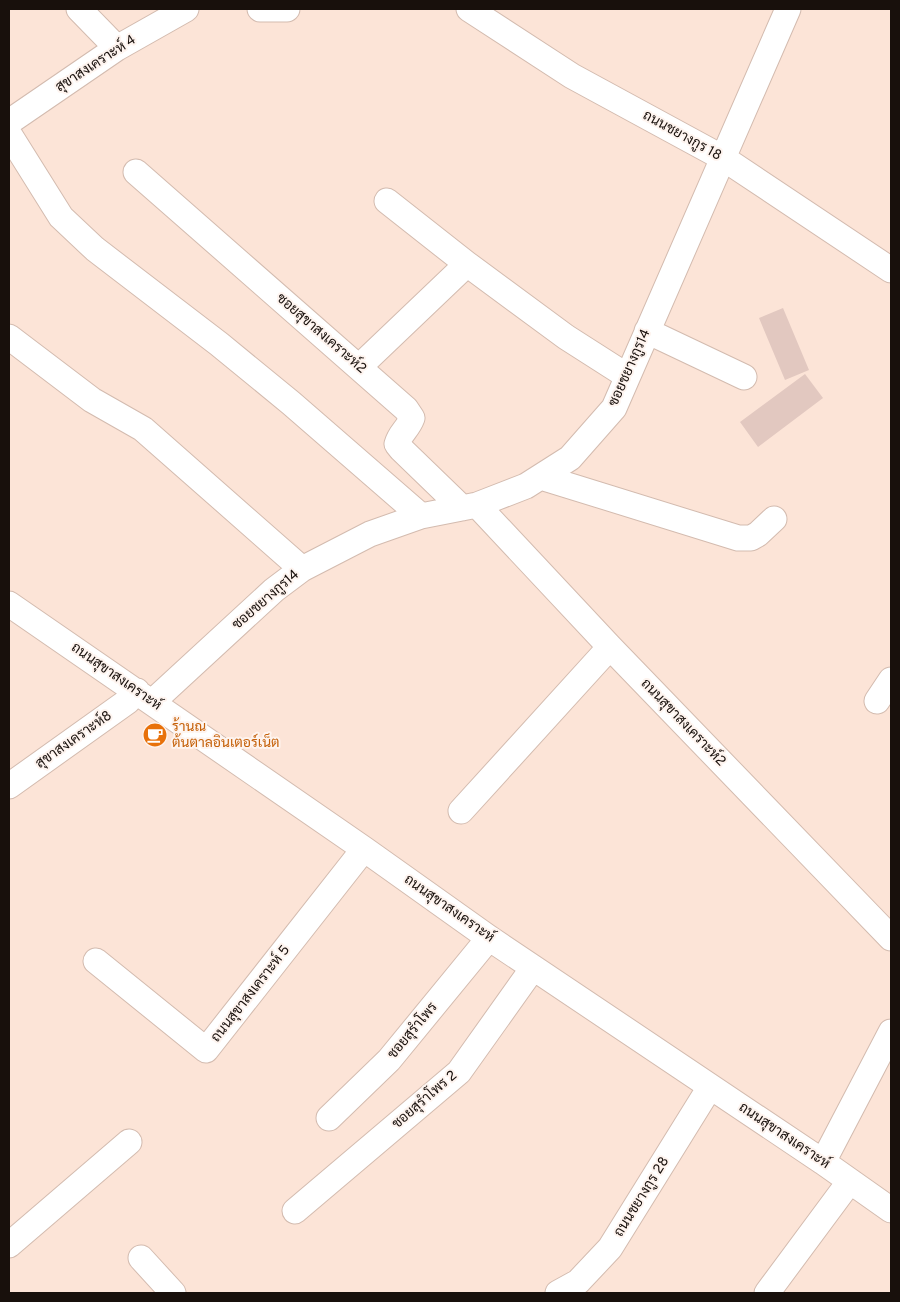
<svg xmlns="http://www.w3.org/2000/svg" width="900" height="1302" viewBox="0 0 900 1302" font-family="Overpass,Sarabun,sans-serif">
<rect width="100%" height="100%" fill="#fce4d7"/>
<path fill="#e2c8c0" d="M783,308l26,62 -24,10 -26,-62z
M805,374l18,24 -65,49 -18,-25z"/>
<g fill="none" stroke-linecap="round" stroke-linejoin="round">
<defs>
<path id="minor" d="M79,9l38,39
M260,9h27
M469,9l103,67 151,82 168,112
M9,122l108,-74 69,-39
M9,134l52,83 34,32 124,95 72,59 130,113
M136,172l270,237 6,9c-4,11 -12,15 -15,26l4,5 61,59
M387,201l80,63 99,73 61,39
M647,331l97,46
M9,337l83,63 51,29 159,140
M359,367l108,-103
M541,477l197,61h13l7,-4 16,-15
M477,505l133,142 281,291
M9,604l355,245 125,89 334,224 68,48
M877,701l14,-21
M154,703l6,-8 114,-105 28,-21 68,-35 51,-18 56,-11 49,-19 44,-28 44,-50 174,-399
M9,786l119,-85 9,-10
M461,811l149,-164
M96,961l110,89 158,-201
M329,1118l60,-58 100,-122
M823,1162l68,-130
M295,1211l164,-139 74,-104
M9,1245l120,-103
M141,1258l32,35
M558,1293l20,-11 32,-34 100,-161
M767,1293l83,-112"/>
</defs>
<use href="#minor" stroke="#d3bbaf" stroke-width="27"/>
<use href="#minor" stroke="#fff" stroke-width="25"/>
</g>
<defs>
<symbol id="cafe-disc" viewBox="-11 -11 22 22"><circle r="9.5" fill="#e8710a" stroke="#fef4ef"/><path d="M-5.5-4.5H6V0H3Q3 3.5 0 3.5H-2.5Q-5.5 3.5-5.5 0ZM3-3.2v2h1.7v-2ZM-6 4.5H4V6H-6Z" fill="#fff"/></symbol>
</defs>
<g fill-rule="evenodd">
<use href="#cafe-disc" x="141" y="721" width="28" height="28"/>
</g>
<g text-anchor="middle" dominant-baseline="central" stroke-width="4" stroke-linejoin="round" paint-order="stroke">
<g font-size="14" fill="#18100c" stroke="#fef4ef">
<text transform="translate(96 64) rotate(-33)">สุขาสงเคราะห์ 4</text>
<text transform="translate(682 136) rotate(29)">ถนนชยางกูร 18</text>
<text transform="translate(321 334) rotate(41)">ซอยสุขาสงเคราะห์2</text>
<text transform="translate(630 368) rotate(-66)">ซอยชยางกูร14</text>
<text transform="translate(266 600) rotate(-41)">ซอยชยางกูร14</text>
<text transform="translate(116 677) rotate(35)">ถนนสุขาสงเคราะห์</text>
<text transform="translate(683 723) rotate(46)">ถนนสุขาสงเคราะห์2</text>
<text transform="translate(74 740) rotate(-35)">สุขาสงเคราะห์8</text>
<text transform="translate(449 909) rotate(35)">ถนนสุขาสงเคราะห์</text>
<text transform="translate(251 994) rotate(-52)">ถนนสุขาสงเคราะห์ 5</text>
<text transform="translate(413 1031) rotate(-50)">ชอยสุรำโพร</text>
<text transform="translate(425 1100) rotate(-41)">ชอยสุรำโพร 2</text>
<text transform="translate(784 1136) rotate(34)">ถนนสุขาสงเคราะห์</text>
<text transform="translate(642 1197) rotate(-58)">ถนนชยางกูร 28</text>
</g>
<g font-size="14" fill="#c56008" stroke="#fef4ef" text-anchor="start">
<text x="172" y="727">ร้านณ<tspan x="172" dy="16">ต้นตาลอินเตอร์เน็ต</tspan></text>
</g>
</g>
<rect width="900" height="1302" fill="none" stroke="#18100c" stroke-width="20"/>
</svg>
